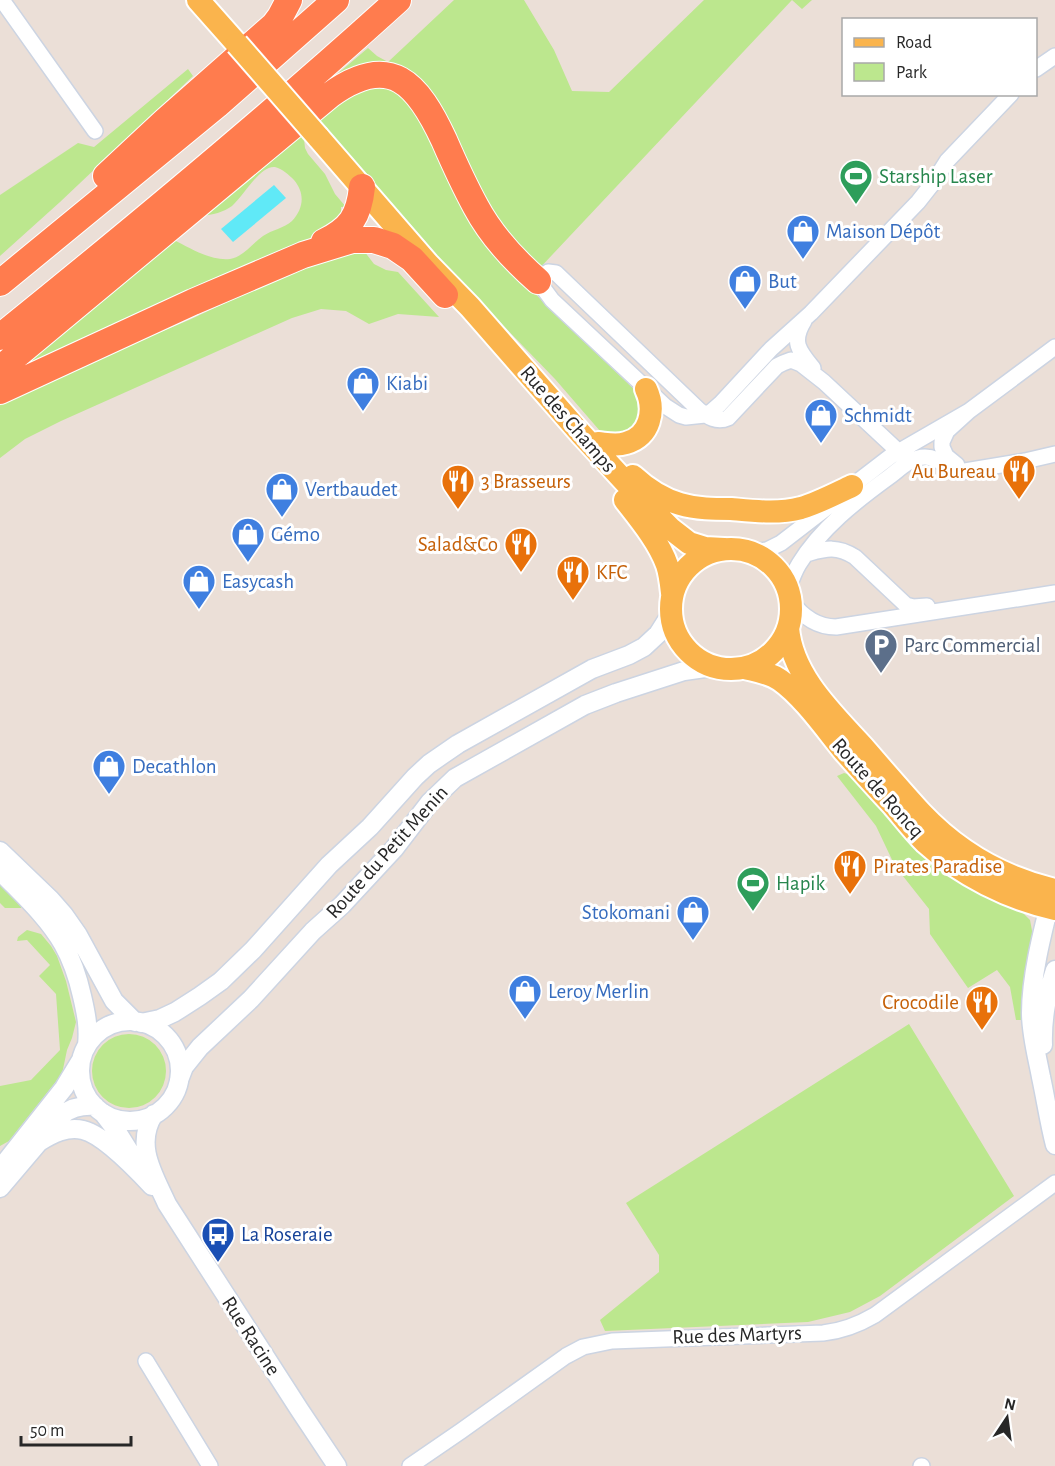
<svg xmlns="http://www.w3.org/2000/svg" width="1055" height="1466" viewBox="0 0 1055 1466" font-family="'Alegreya Sans',sans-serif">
<rect width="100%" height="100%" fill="#ebdfd7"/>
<path fill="#bce78e" d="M454,0h70l30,50 18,41 37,1 95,-92h108l-10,9 -10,-9 -255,271 -37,-40 -81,-147 -90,-3 39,-33 9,8 11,6z
M188,69l5,7 -133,126 -60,54v-61l78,-52 16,4z
M373,87l20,3 18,14 114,180 117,113 2,10 -9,22 -19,6 -16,-4 -45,-52 -96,-99 -141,-160 13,-9 -1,-4 8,-7z
M300,133l4,6 1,9 3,6 17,20 10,20 11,13h-5v4h8l-23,23 -323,144 171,-138c16,8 36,21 56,19 13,-2 23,-16 33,-23 9,-6 21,-8 29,-15 12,-13 13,-28 2,-41 -5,-5 -11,-11 -19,-13 -15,-2 -32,30 -43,39 -8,6 -20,9 -30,10l82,-69h4z
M361,247l13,17 12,6 12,2 41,45 -41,-3 -29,10 -23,-13 -25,-2 -29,9 -231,103 -36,18 -25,19v-55l75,-35 114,-48 143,-67z
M844,773l13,4 162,132 11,11 3,16 -9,53 -2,31h-6l-6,-33 -13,-17 -29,18 -38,-54 -1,-25 -34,-43 -19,-40 -39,-50z
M0,881l21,25v2h-16l-5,-5z
M27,930l14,4 10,12 6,10 9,25 10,41 -4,16 -5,12 -5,24 -53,67 -9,5v-60l31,-6 29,-30 -4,-56 -17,-18 11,-11 -23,-25 -10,1 1,-4z
M909,1024l105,172 -134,100 -30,16 -42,10 -203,9 -5,-11 59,-48v-17l-33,-52z
M92 1071a37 37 0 1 1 74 0a37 37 0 1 1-74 0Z"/>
<path fill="#60e9f7" d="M274,185l12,13 -53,44 -12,-13z"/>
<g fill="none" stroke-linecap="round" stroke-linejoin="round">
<defs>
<path id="minor" d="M2,0l93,131
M1036,69l19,-13
M804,321c-13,21 -5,30 9,47
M899,452l-75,-70 -23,-18 -10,-4 -8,3 -6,3 -49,52c-11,5 -20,-1 -29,-8l-143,-137 -8,-1 -10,9 14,19 113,106 14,9 7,2 19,-2 7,-4 8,-7 51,-55 40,-36 107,-111 15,-19 14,-22 64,-67
M957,465l-11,-9 -4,-9v-5l5,-11 22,-20 86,-64
M750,552l17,-2 14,-7 48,-37 23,-20 39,-30 78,-45
M806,554c19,-5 30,-9 49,3l51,48 7,2 14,-1
M788,590c3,-9 6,-18 11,-26 22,-36 57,-63 90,-87 11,-8 22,-20 36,-20 14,0 22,11 34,15l66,-11 30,-7
M791,601c11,15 25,26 45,26l219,-34
M146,1361l64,105
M410,1466l51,-35 105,-75 17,-9 29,-6 211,-8c19,-2 35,-8 52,-18l180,-132
M921,1466h1"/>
<path id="tertiary" d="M0,851l50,48 14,16 14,20 36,66 21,21
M0,871c22,23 47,45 63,73 9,16 15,34 19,52 4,17 7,32 5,49
M1052,894c-9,36 -21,81 -21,119 0,21 6,43 10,64 5,23 8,45 14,68
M80 1071a50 50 0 1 1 100 0a50 50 0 1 1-100 0Z
M141,1023l19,-4 15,-7 25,-16 21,-15 32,-31 76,-85 41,-38 45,-50 14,-13 29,-20 134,-75 37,-14 15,-8 14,-13 12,-19
M1043,1045c-1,-26 4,-51 12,-75
M179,1080l5,-13 16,-20 51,-48 62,-68 29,-26 52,-56 36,-47 25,-24 130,-73 31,-12 68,-22 28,-4
M103,1113l13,17 20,32
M154,1114c-20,31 0,61 13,90l132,205 38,57
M39,1142c13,-8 28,-16 44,-12 21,5 54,40 69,56
M0,1169l64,-81 17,-28
M0,1188l62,-73c10,-8 20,-10 33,-9"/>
<path id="primary" d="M198,0l39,44
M318,137l110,127 42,43 111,127 59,64 31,31 18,14 16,5 19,1
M598,443c10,1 19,3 28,0 24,-6 30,-33 20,-54
M633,476c13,12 30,23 47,28 17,5 34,5 51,5 23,2 47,5 70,-1 17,-5 34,-14 51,-22
M625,500c14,18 34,42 42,65 3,9 4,19 5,28
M671 609a60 60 0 1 1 120 0a60 60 0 1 1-120 0Z
M788,628c4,48 44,85 75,119 19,22 38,44 58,66 36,38 82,65 134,77
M745,668c12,3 25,5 35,12 23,16 46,49 64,71 16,18 32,36 49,54 11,13 21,26 33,38 35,32 83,56 129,66"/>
<path id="motorway" d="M106,176l59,-55 109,-96 6,-8 9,-17
M324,242c26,-13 35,-25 38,-55
M0,283l217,-178 119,-105
M0,337c135,-109 269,-220 398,-337
M0,369l330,-274c61,-44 88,-11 114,45 10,23 20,45 32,67 15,28 38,53 62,74
M0,391l193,-89 110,-47 49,-15h22l19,6 19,13 33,36"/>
</defs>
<use href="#minor" stroke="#ccd4e2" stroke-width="18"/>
<use href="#tertiary" stroke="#ccd4e2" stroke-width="21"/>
<use href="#primary" stroke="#fff" stroke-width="26"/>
<use href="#motorway" stroke="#fff" stroke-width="28"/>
<use href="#minor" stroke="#fff" stroke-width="15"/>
<use href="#tertiary" stroke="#fff" stroke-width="18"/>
<use href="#primary" stroke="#fab44d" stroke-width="22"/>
<use href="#motorway" stroke="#ff7c4e" stroke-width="26"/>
<defs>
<path id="primary-bridge" d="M237,44l81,93"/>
</defs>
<use href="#primary-bridge" stroke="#fff" stroke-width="26" stroke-linecap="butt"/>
<use href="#primary-bridge" stroke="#fab44d" stroke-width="22"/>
</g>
<defs>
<symbol id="stadium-pin" viewBox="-11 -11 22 30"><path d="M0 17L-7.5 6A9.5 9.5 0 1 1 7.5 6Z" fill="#2e9e5b" stroke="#fff"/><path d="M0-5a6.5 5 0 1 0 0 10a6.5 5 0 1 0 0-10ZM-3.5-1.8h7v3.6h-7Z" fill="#fff"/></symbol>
<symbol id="shop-pin" viewBox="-11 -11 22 30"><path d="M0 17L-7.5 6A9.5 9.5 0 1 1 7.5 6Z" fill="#3f7fe0" stroke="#fff"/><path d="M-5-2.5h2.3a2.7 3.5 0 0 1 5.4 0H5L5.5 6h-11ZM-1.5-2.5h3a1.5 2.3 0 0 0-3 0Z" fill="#fff"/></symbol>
<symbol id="restaurant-pin" viewBox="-11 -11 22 30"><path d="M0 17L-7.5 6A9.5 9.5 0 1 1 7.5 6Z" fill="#e8710a" stroke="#fff"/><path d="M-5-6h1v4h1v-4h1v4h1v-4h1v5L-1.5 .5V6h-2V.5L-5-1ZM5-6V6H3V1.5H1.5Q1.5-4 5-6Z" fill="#fff"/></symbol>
<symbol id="parking-pin" viewBox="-11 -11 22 30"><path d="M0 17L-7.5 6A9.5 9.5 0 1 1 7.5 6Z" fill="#5c6f8a" stroke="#fff"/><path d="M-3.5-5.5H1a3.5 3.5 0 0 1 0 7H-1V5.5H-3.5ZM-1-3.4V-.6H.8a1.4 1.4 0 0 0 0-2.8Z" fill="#fff"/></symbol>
<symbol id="bus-pin" viewBox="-11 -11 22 30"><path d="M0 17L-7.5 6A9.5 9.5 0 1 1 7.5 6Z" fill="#1a4fb4" stroke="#fff"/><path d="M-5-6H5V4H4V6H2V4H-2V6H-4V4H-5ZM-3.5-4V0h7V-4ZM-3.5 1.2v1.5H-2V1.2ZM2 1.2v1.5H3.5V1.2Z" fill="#fff"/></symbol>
</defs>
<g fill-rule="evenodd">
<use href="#stadium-pin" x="837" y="157" width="38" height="52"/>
<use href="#shop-pin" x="784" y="212" width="38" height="52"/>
<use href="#shop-pin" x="726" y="262" width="38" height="52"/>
<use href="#shop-pin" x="344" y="364" width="38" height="52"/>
<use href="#shop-pin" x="802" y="396" width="38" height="52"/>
<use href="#restaurant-pin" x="1000" y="452" width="38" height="52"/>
<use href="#restaurant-pin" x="439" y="462" width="38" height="52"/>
<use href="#shop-pin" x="263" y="470" width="38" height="52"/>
<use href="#shop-pin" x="229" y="515" width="38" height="52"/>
<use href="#restaurant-pin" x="502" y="525" width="38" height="52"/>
<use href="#restaurant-pin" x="554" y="553" width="38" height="52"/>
<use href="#shop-pin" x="180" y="562" width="38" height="52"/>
<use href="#parking-pin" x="862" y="626" width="38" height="52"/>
<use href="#shop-pin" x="90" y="747" width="38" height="52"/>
<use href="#restaurant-pin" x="831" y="847" width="38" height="52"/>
<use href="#stadium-pin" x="734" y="864" width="38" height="52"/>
<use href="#shop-pin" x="674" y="893" width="38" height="52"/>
<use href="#shop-pin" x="506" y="972" width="38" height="52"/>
<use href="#restaurant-pin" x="963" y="983" width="38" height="52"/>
<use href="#bus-pin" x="199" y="1215" width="38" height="52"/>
</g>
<g text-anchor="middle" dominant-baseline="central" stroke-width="6" stroke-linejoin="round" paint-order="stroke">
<g font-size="21" fill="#27864d" stroke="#fff" text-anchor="start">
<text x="879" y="176">Starship Laser</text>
<text x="776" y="883">Hapik</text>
</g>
<g font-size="21" fill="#366cbe" stroke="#fff" text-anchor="start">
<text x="826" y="231">Maison Dépôt</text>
<text x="768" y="281">But</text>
<text x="386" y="383">Kiabi</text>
<text x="844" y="415">Schmidt</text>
<text x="305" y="489">Vertbaudet</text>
<text x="271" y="534">Gémo</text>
<text x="222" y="581">Easycash</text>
<text x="132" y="766">Decathlon</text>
<text x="670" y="912" text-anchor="end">Stokomani</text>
<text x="548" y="991">Leroy Merlin</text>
</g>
<g font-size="21" fill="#272727" stroke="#fff">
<text transform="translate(568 419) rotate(49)">Rue des Champs</text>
<text transform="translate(878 788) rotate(48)">Route de Roncq</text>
<text transform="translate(387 852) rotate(-48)">Route du Petit Menin</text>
<text transform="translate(737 1335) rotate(-2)">Rue des Martyrs</text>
<text transform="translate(251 1336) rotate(57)">Rue Racine</text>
</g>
<g font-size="21" fill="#c56008" stroke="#fff" text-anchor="end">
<text x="996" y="471">Au Bureau</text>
<text x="481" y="481" text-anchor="start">3 Brasseurs</text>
<text x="498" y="544">Salad&amp;Co</text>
<text x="596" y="572" text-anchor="start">KFC</text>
<text x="873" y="866" text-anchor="start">Pirates Paradise</text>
<text x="959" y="1002">Crocodile</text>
</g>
<g font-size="21" fill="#4e5e75" stroke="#fff" text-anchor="start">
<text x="904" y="645">Parc Commercial</text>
</g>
<g font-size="21" fill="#164399" stroke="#fff" text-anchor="start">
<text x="241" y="1234">La Roseraie</text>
</g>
</g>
<rect x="842" y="18" width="195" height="78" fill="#ffffff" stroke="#a9a9a9" stroke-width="1.5"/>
<rect x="854" y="38" width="30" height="9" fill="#fab44d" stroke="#a9a9a9" stroke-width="1.5"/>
<text x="896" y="48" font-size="18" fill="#272727">Road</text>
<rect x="854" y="63" width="30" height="18" fill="#bce78e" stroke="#a9a9a9" stroke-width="1.5"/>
<text x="896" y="78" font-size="18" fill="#272727">Park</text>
<g transform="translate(1007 1418) rotate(13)" stroke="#ffffff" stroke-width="4.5" paint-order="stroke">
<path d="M0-4.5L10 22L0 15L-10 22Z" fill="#272727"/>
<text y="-9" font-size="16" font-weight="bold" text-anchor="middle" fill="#272727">N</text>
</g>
<path d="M21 1436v9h110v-9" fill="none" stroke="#272727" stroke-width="3"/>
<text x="30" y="1436" font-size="18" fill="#272727" stroke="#ffffff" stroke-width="4.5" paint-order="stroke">50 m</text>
</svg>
